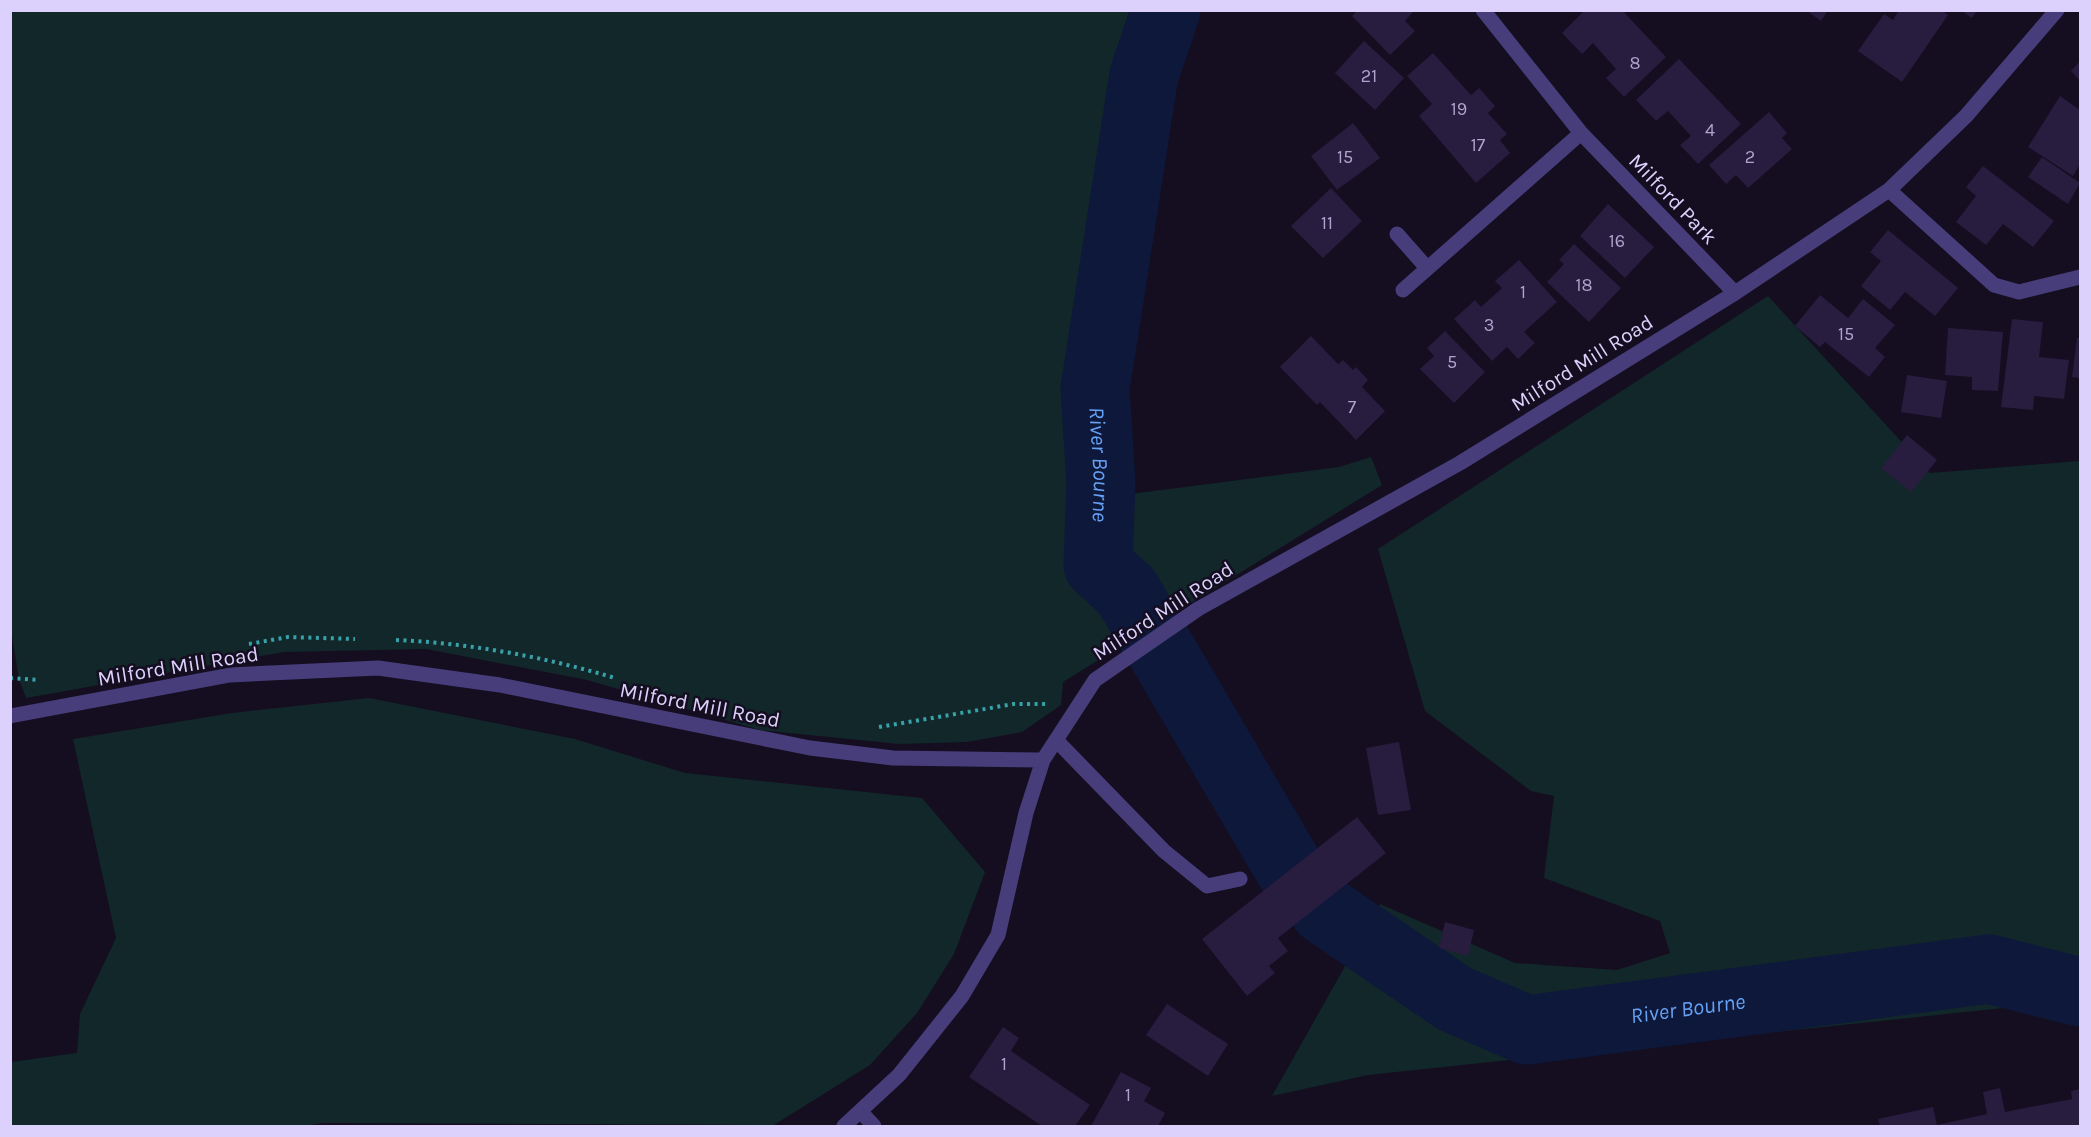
<svg xmlns="http://www.w3.org/2000/svg" width="2091" height="1137" viewBox="0 0 2091 1137" font-family="Karla,sans-serif">
<rect width="100%" height="100%" fill="#140e20"/>
<path fill="#122729" d="M10,11h1139l-46,160 -27,330 263,-34 32,-10 11,28 -319,197 -2,23 -39,27 -55,10 -68,2 -139,-14 -173,-50 -161,-31 -142,3 -258,46 -7,-19 -9,-55z
M1768,296l162,177 150,-12v539l-712,75 -96,21 108,-192 135,59 102,7 53,-17 -10,-32 -116,-43 10,-82 -23,-5 -106,-80 -47,-162z
M369,698l206,41 110,34 237,25 63,74 -31,82 -37,59 -47,52 -96,60 -451,-2 -19,3h-293v-64l66,-9 3,-39 36,-76 -43,-199 159,-26z"/>
<g fill="none" stroke-linecap="round" stroke-linejoin="round">
<g stroke="#0d183b" stroke-width="69">
<path id="s1" d="M1166,10l-22,65 -49,314 6,93 -3,83 29,27 162,276"/>
<path id="s2" d="M1324,910l131,89 72,31 462,-61 91,23"/>
</g>
</g>
<path fill="#281c3f" d="M1358,10h57l-10,11 10,10 -25,24 -38,-39z
M1585,10h37l44,47 -42,40 -18,-19 10,-9 -23,-26 -11,11 -20,-21z
M1806,10h22l-7,11z
M1899,10h43l6,5 -46,67 -44,-31 26,-37 9,6z
M1960,10h17l-5,8z
M1364,41l40,37 -29,32 -40,-37z
M1433,53l38,42 8,-7 16,18 -7,7 19,21 -7,6 10,13 -34,30 -57,-67 13,-12 -25,-28z
M1679,59l62,65 -43,40 -18,-19 11,-9 -23,-25 -12,10 -20,-21z
M2080,61v20l-9,-10z
M2060,96l20,14v54l-7,12 -45,-29z
M1769,112l18,21 -5,5 10,11 -44,39 -12,-13 -10,9 -17,-19z
M1353,123l27,35 -43,32 -26,-34z
M2042,157l38,26 -12,21 -40,-27z
M1983,166l71,55 -21,26 -30,-23 -17,21 -30,-23 20,-26 -10,-9z
M1331,188l31,33 -39,37 -32,-32z
M1608,204l46,43 -29,31 -45,-42z
M1888,230l70,58 -23,28 -30,-24 -15,18 -29,-24 20,-25 -11,-9z
M1574,244l47,44 -32,34 -42,-40 17,-18 -5,-4z
M1519,260l38,42 -33,30 11,11 -17,16 -11,-12 -15,14 -38,-42 21,-19 6,7 21,-19 -7,-7z
M1820,295l28,23 15,-19 32,26 -20,23 10,9 -16,20 -44,-35 -5,5 -25,-21z
M2012,319l31,3 -4,35 30,3 -5,39 -30,-3 -1,14 -32,-3z
M1948,328l55,4 -5,59 -26,-1v-13l-27,-2z
M1445,331l40,41 -31,31 -34,-34 14,-13 -7,-8z
M1311,336l27,28 5,-4 10,10 3,-3 12,13 -6,7 23,24 -29,29 -36,-38 -3,3 -37,-38z
M2077,338h3v40l-8,-1z
M1907,375l40,6 -6,37 -40,-6z
M1907,435l30,25 -26,32 -30,-24z
M1399,742l12,68 -33,5 -12,-67z
M1357,817l29,36 -108,85 10,13 -19,15 6,7 -28,23 -45,-57z
M1445,922l29,8 -6,26 -29,-8z
M1167,1004l61,40 -20,32 -62,-41z
M1003,1027l16,11 -8,13 79,54 -15,21h-33l-73,-49z
M1121,1072l30,16 -7,13 21,12 -7,13h-67z
M2000,1088l5,24 67,-13 -1,-8 9,-2v37h-200l-2,-7 55,-12 4,18 50,-11 -4,-22z"/>
<g fill="none" stroke-linecap="round" stroke-linejoin="round">
<path stroke="#37a2aa" stroke-width="4" stroke-dasharray="3 4.5" stroke-linecap="butt" d="M396,640c73,3 149,17 219,38
M249,644l39,-7 67,2
M10,678l29,2
M879,727l135,-23h32"/>
<path stroke="#473d7b" stroke-width="15" d="M1483,10l98,123 154,160
M1889,190l105,95 25,7 61,-15
M1397,234l30,34
M1403,290l178,-157
M10,716l220,-41 148,-7 122,17 310,63 83,10 150,2
M1056,740l108,111 43,35 33,-7
M861,1112l13,14
M844,1126l55,-51 20,-25 43,-54 36,-61 28,-122 17,-53 52,-80 103,-71 262,-146 275,-170 154,-103 77,-74 91,-106"/>
</g>
<g text-anchor="middle" dominant-baseline="central" stroke-width="5" stroke-linejoin="round" paint-order="stroke">
<g font-size="18" fill="#aea4cd">
<text x="1635" y="63">8</text>
<text x="1369" y="76">21</text>
<text x="1459" y="109">19</text>
<text x="1710" y="130">4</text>
<text x="1478" y="145">17</text>
<text x="1345" y="157">15</text>
<text x="1750" y="157">2</text>
<text x="1327" y="223">11</text>
<text x="1617" y="241">16</text>
<text x="1584" y="285">18</text>
<text x="1523" y="292">1</text>
<text x="1489" y="325">3</text>
<text x="1846" y="334">15</text>
<text x="1452" y="362">5</text>
<text x="1352" y="407">7</text>
<text x="1004" y="1064">1</text>
<text x="1128" y="1095">1</text>
</g>
<g font-size="21" fill="#dbd1fc" stroke="#140e20">
<text transform="translate(1673 199) rotate(46)">Milford Park</text>
<text transform="translate(1582 363) rotate(-32)">Milford Mill Road</text>
<text transform="translate(1163 611) rotate(-33)">Milford Mill Road</text>
<text transform="translate(178 666) rotate(-9)">Milford Mill Road</text>
<text transform="translate(700 705) rotate(11)">Milford Mill Road</text>
</g>
<g font-size="22" font-style="italic" fill="#66a1f4" stroke="#140e20">
<text stroke="none"><textPath href="#s1" startOffset="462">River Bourne</textPath></text>
<text stroke="none"><textPath href="#s2" startOffset="399">River Bourne</textPath></text>
</g>
</g>
<rect width="2091" height="1137" fill="none" stroke="#dbd1fc" stroke-width="24"/>
</svg>
